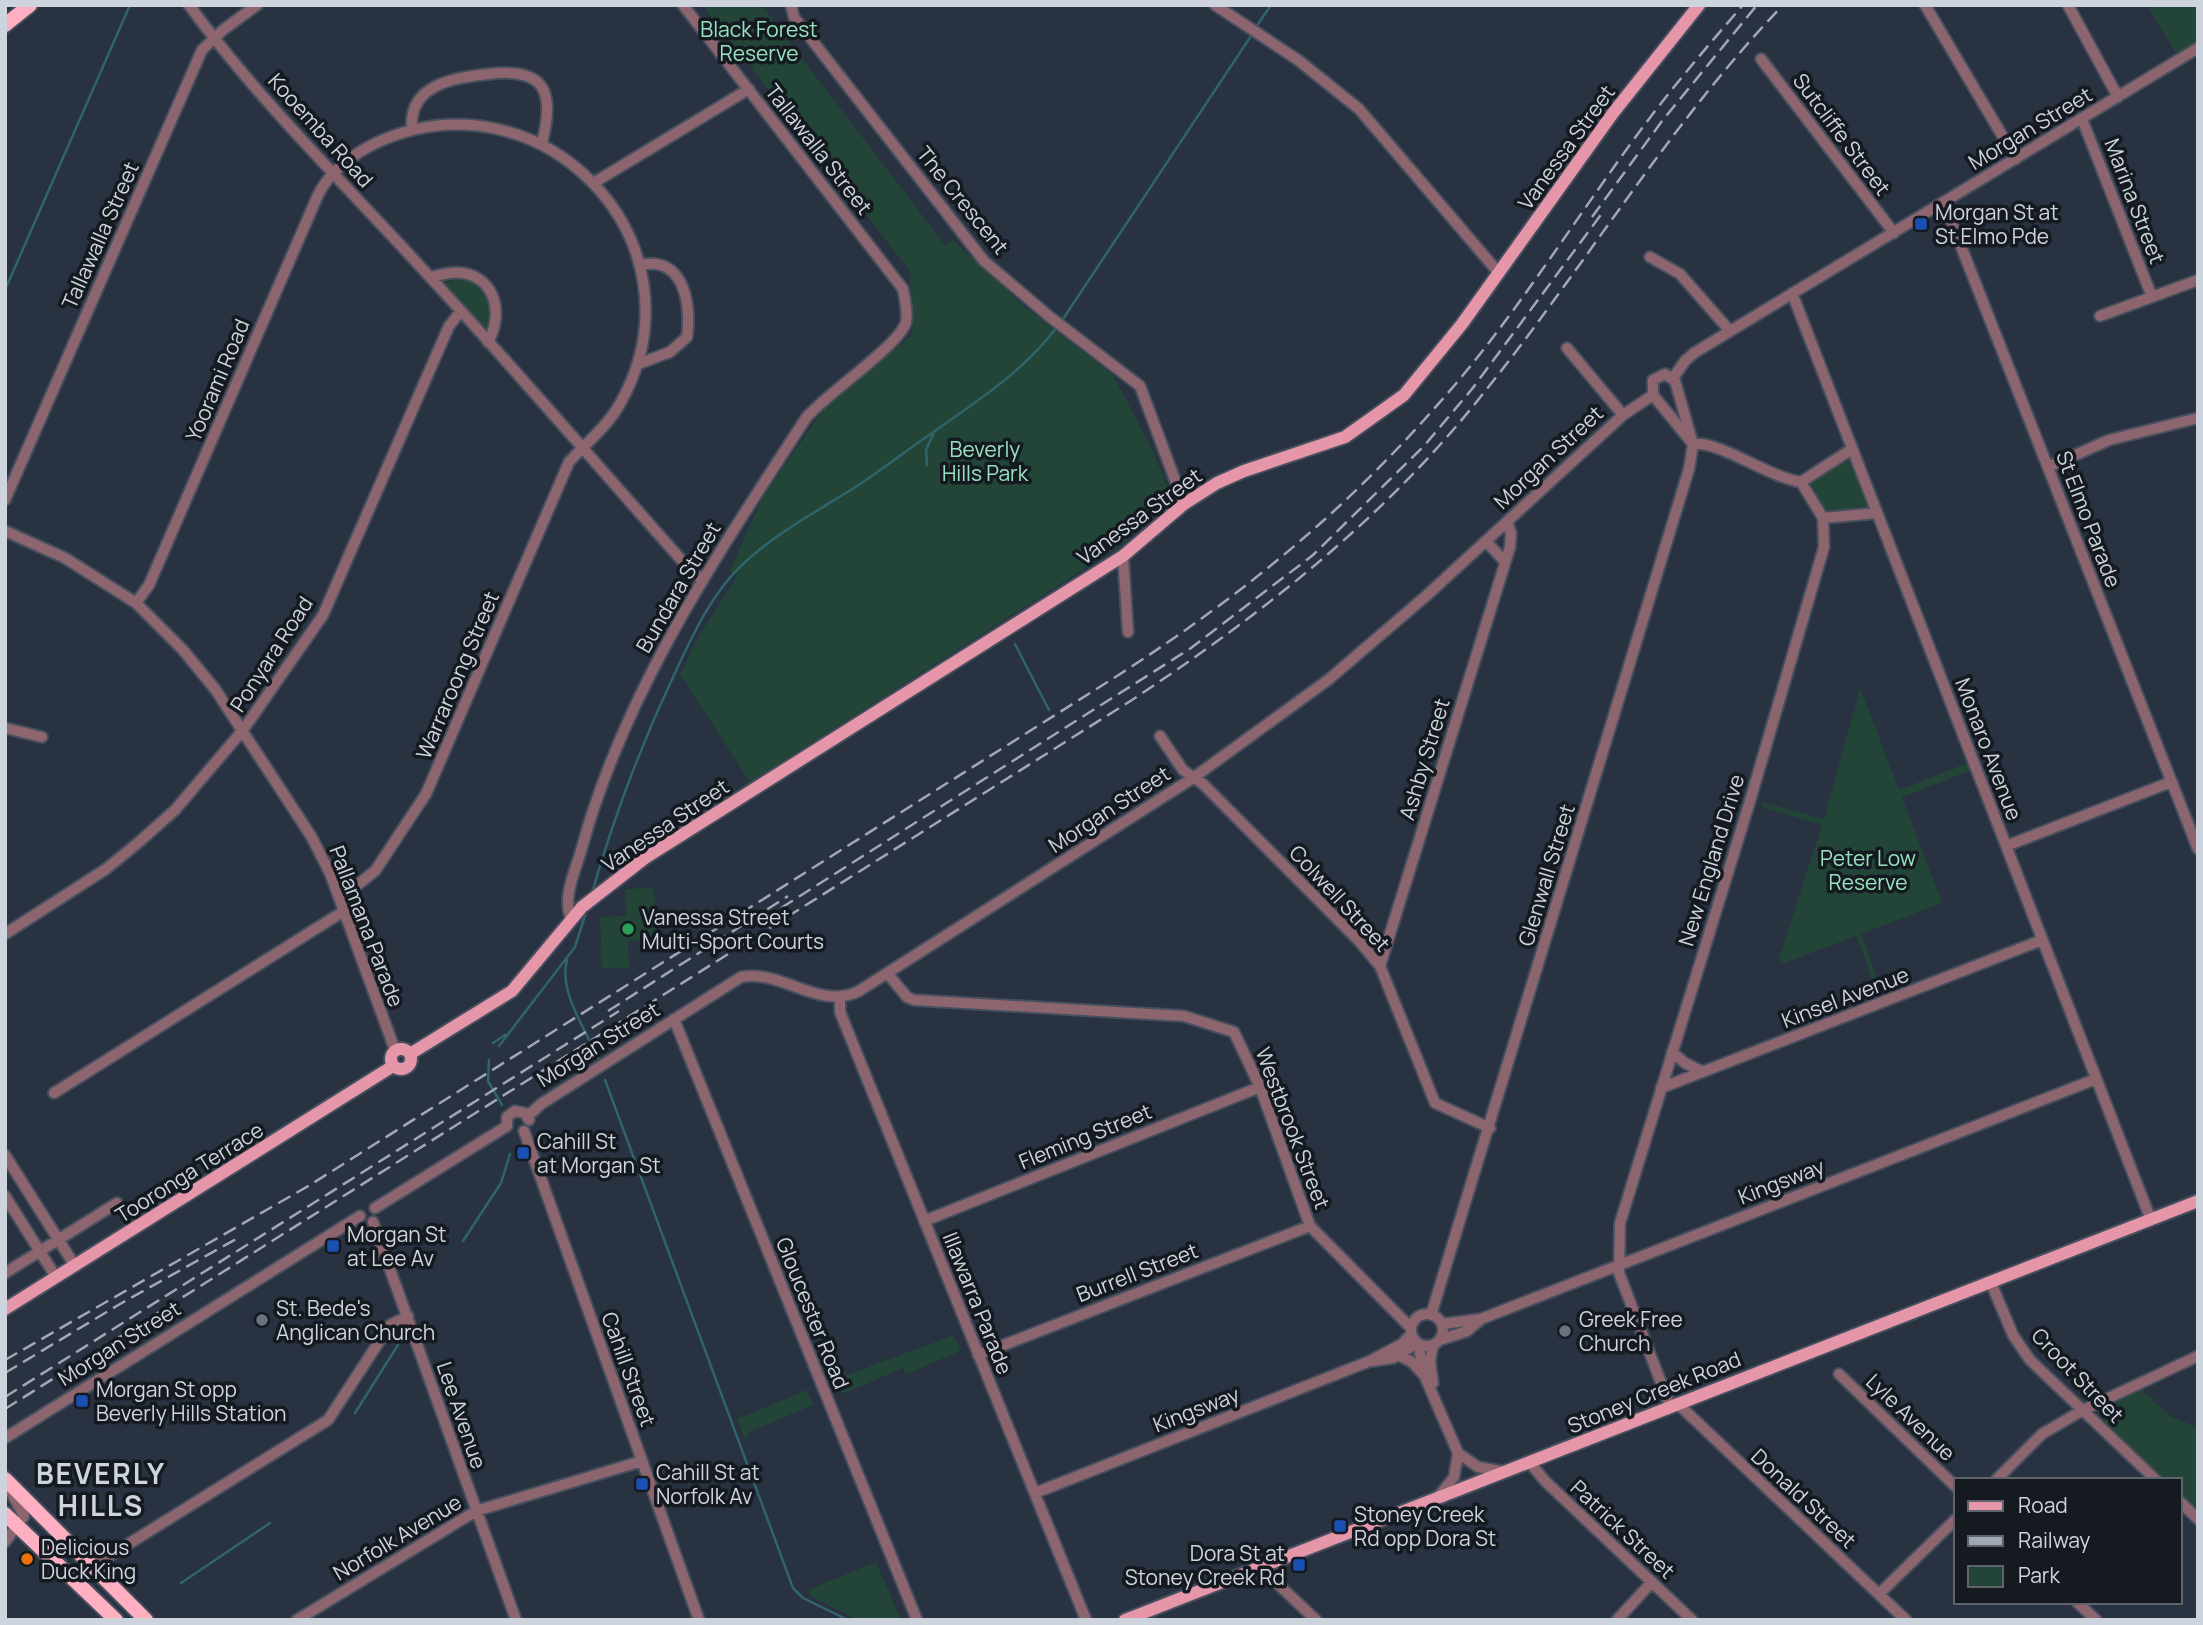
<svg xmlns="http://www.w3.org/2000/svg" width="2203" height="1625" viewBox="0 0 2203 1625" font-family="Manrope,sans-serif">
<rect width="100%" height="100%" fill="#283241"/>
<path fill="#234537" d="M702,5h59l184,240 8,-5 72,67 88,68 39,74 18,44 -5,14 -48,41 -367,234 -70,-108 20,-40 37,-57 -7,-7 32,-72 64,-92 86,-71 -2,-64z
M2147,5h51v37l-21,13z
M464,278c23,5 32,33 21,53l-43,-48z
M1848,458l24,50 -44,6 -18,-32z
M1860,688l39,102 68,-27 3,8 -68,26 40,106 -81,31 22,58 -5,2 -22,-58 -74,28 -3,-5 43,-134 -60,-18 1,-5 61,17z
M654,888l2,52 -28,1 1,27 -27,1 -2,-52 26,-1 -1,-27z
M954,1335l6,16 -54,23 -3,-6 -60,26 -7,-15z
M2141,1389l30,28 27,10v87l-18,-17v-17h-18l-58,-57c-3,-21 22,-27 37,-34z
M807,1390l6,15 -64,27 -4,7 -8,-20z
M876,1562l25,58h-43l-49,-25 1,-6z"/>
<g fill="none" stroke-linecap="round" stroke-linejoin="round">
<path stroke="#2f656a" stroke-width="2.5" d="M1256,27l15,-22
M5,290l125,-285
M1061,322l192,-289
M927,465l-1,-15 8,-18
M1015,644l34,66
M592,893c22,-77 48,-146 82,-218 18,-39 38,-83 70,-112 31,-29 70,-50 105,-72 29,-18 55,-39 83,-58 45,-32 91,-61 125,-106
M567,960c-9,31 19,70 31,98
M493,1043l12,-8
M499,1046l76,-99 12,-38
M489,1060l-1,21 14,24
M605,1080l188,508 10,10 45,22
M463,1241l38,-58 9,-29
M355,1413l43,-68
M181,1583l89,-60"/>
<defs>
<path id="minor" d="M189,5c71,97 159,182 240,271 90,97 176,199 265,298l8,5
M791,5l3,12 190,244 66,56 90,69 44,118
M1215,5l83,55 61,49 139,163
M1925,5l91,154
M2068,5l50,92
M1761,59l133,174
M2082,119l70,178
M412,129c-4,-45 43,-51 76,-55 58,-7 67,18 54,69
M595,182l154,-93
M1944,203l254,646
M1650,257l30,17 50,57
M430,277c10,-2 23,-6 33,-4 34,6 40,43 25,69
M1792,293l359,927
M2100,316l98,-36
M1567,348l56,67
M638,364l32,-12 17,-15c4,-32 -2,-82 -47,-72
M1673,378l12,-17 9,-8 504,-305
M2048,467l61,-27 89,-22
M5,500l197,-450 21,-20 34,-25
M1823,518l54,-5
M5,531l60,27 71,45 47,47 32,39 96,147 19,37 65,177
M1486,541l19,21
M1123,556l5,76
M136,603l13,-18 169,-390c11,-23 35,-41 58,-52 164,-76 334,98 245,259 -13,24 -34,40 -52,60l-143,332 -51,77 -19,15 -18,7
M5,728l37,9
M1160,736l23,34 20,14 157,158 20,24 55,137 55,25
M2006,846l165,-64
M571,918c-9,-19 4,-47 10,-67 43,-160 136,-296 225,-433 20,-24 94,-73 100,-96 2,-11 -1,-22 -3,-33l-220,-284
M5,934l101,-65 33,-27 36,-32 68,-80 80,-115 126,-289 12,-15
M1380,966l130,-419 1,-14 -4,-11
M887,973l20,24 7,3 270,16 50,16 26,55 50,139 101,102
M840,999v13l246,608
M674,1019l243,601
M1672,1052l13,11 18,9
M1661,1088l381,-148
M54,1093l290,-182
M528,1116l13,-12 200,-127c41,-8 78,34 118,14l334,-213 135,-98 98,-84 197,-181 30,-20
M507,1126v-9l8,-6 10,2 4,7
M524,1131l175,489
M5,1155l70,111
M5,1196l51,81
M375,1208l132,-82
M924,1221l336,-134
M373,1222l143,398
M5,1273l112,-70
M1991,1283l22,52 17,25 126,120
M1411 1330a16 16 0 1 1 32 0a16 16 0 1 1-32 0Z
M1431,1315l258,-846 4,-25 -18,-63 -10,-7 -12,6v15l40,49c27,-3 75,33 108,38l51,-33
M1442,1324l39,-5 615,-240
M1440,1340l27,-9 12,-10
M1418,1344l7,33 33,76 20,14 27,5
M978,1355l332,-129
M1398,1355l14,7 12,13
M1373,1361l20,-3 24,-15
M1839,1374l117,113
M1433,1383l-3,-22 3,-16
M1677,1403l229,217
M1670,1406l-51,-133 1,-50 130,-422 74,-254 -1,-29 -22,-36
M5,1438l355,-222
M1530,1463l15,18 147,139
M1996,1480l46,-46 41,-24 115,-54
M1035,1493l335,-132 32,-17 9,-10
M1439,1496l15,-19 4,-24
M2180,1502l18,17
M5,1542l19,-26 -13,-24
M93,1566l235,-146 62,-95 18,-9
M1261,1568l55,52
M1879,1594l77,-75
M2077,1602l19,18
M297,1620l179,-109 166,-50
M1617,1620l35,-38"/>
<path id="major" d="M391 1059a10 10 0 1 1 20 0a10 10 0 1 1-20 0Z
M410,1054l102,-63 70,-84 63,-49 478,-302 61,-52 33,-21 27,-12 101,-34 59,-42 58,-71 151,-211 86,-108
M5,1309l388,-243
M1125,1620l1073,-419"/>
<path id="highway" d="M5,25l25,-20
M5,1479l141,141
M5,1514l111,106"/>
</defs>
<use href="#minor" stroke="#464f5d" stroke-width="14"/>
<use href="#major" stroke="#464f5d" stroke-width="16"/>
<use href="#highway" stroke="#464f5d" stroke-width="18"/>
<use href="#minor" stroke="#8c656e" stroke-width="10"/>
<use href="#major" stroke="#e696a9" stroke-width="12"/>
<use href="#highway" stroke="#feb0c2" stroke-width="14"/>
<path stroke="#a1a8b4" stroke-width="2.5" stroke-dasharray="14 7" stroke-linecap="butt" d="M1592,217l70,-96 95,-116
M781,908l410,-260 122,-93 111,-109 48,-57 131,-177
M608,1011l180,-115
M5,1360l305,-175 807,-509c135,-87 238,-173 342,-296 70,-84 127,-178 193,-265 29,-38 60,-74 91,-110
M5,1373l115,-69 118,-66
M5,1397l614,-386
M5,1409l1127,-709c130,-86 252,-181 350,-305 103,-128 187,-271 301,-390"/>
</g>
<g fill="#1a4fb4" stroke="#151a20" stroke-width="2.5">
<rect x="1914" y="217" width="14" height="14" rx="3.5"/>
<rect x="516" y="1146" width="14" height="14" rx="3.5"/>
<rect x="326" y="1239" width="14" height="14" rx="3.5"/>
<rect x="75" y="1394" width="14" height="14" rx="3.5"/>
<rect x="635" y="1477" width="14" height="14" rx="3.5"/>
<rect x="1333" y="1519" width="14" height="14" rx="3.5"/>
<rect x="1292" y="1558" width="14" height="14" rx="3.5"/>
</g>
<circle fill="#2e9e5b" stroke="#151a20" stroke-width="2.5" cx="628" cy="929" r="7"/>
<g fill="#6b7280" stroke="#151a20" stroke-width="2.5">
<circle cx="262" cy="1320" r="7"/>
<circle cx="1565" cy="1331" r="7"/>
</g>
<circle fill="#e8710a" stroke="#151a20" stroke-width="2.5" cx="27" cy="1559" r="7"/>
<g text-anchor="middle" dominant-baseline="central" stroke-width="7" stroke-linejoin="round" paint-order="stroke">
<g font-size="21" fill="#97e1c0" stroke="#151a20">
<text x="759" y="29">Black Forest<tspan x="759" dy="24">Reserve</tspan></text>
<text x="985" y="449">Beverly<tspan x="985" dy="24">Hills Park</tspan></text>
<text x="1868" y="858">Peter Low<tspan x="1868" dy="24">Reserve</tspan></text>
</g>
<g font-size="21" fill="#ced4de" stroke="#151a20">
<text transform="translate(2030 128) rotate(-31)">Morgan Street</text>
<text transform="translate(321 130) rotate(48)">Kooemba Road</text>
<text transform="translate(1842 134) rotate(53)">Sutcliffe Street</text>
<text transform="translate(1566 147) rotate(-54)">Vanessa Street</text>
<text transform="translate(819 149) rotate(52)">Tallawalla Street</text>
<text transform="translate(963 200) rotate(51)">The Crescent</text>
<text transform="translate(2135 201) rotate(69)">Marina Street</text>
<text transform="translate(100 235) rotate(-66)">Tallawalla Street</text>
<text transform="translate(217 380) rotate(-67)">Yoorami Road</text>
<text transform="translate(1548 457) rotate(-43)">Morgan Street</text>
<text transform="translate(1139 516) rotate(-36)">Vanessa Street</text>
<text transform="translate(2089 519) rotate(69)">St Elmo Parade</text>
<text transform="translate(678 587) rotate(-60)">Bundara Street</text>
<text transform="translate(271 654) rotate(-57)">Ponyara Road</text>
<text transform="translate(457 675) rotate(-67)">Warraroong Street</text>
<text transform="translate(1989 749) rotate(69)">Monaro Avenue</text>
<text transform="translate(1424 759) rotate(-73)">Ashby Street</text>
<text transform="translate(1109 809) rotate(-33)">Morgan Street</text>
<text transform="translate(665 825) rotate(-34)">Vanessa Street</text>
<text transform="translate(1711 860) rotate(-73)">New England Drive</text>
<text transform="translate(1546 875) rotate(-73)">Glenwall Street</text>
<text transform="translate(1340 898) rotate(47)">Colwell Street</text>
<text transform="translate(367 926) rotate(69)">Pallamana Parade</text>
<text transform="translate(1845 997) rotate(-21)">Kinsel Avenue</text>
<text transform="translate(598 1044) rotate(-32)">Morgan Street</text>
<text transform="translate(1293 1128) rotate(69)">Westbrook Street</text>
<text transform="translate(1085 1136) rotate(-22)">Fleming Street</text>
<text transform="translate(189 1172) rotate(-32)">Tooronga Terrace</text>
<text transform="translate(1781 1181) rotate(-21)">Kingsway</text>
<text transform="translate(1137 1272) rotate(-21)">Burrell Street</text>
<text transform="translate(978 1303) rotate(68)">Illawarra Parade</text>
<text transform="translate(813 1313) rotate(68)">Gloucester Road</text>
<text transform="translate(119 1343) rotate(-32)">Morgan Street</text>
<text transform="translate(629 1369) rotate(70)">Cahill Street</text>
<text transform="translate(2078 1375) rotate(46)">Croot Street</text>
<text transform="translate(1654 1392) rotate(-22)">Stoney Creek Road</text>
<text transform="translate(1196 1409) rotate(-21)">Kingsway</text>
<text transform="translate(462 1415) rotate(71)">Lee Avenue</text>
<text transform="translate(1911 1417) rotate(44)">Lyle Avenue</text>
<text transform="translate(1804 1498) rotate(43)">Donald Street</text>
<text transform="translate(1623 1529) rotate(43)">Patrick Street</text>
<text transform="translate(397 1537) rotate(-31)">Norfolk Avenue</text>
</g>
<g font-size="21" fill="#ced4de" stroke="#151a20" text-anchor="start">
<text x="1935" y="212">Morgan St at<tspan x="1935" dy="24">St Elmo Pde</tspan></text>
<text x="642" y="917">Vanessa Street<tspan x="642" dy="24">Multi-Sport Courts</tspan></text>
<text x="537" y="1141">Cahill St<tspan x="537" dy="24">at Morgan St</tspan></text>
<text x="347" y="1234">Morgan St<tspan x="347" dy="24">at Lee Av</tspan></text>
<text x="276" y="1308">St. Bede's<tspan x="276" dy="24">Anglican Church</tspan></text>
<text x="1579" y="1319">Greek Free<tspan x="1579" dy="24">Church</tspan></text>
<text x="96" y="1389">Morgan St opp<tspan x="96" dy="24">Beverly Hills Station</tspan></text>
<text x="656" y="1472">Cahill St at<tspan x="656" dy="24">Norfolk Av</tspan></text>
<text x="1354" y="1514">Stoney Creek<tspan x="1354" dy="24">Rd opp Dora St</tspan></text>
<text x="41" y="1547">Delicious<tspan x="41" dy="24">Duck King</tspan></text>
<text x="1285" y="1553" text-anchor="end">Dora St at<tspan x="1285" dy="24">Stoney Creek Rd</tspan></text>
</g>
<g font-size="28" font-weight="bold" letter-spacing="2" fill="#ced4de" stroke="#151a20">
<text x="101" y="1473">BEVERLY<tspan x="101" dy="32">HILLS</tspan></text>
</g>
</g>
<rect width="2203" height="1625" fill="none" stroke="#ced4de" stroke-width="14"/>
<rect x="1954" y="1478" width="228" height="126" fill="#151a20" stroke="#5f646c" stroke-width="2"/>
<rect x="1968" y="1501" width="35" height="10" fill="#e696a9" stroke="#5f646c" stroke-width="2"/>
<text x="2018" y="1513" font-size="21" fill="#ced4de">Road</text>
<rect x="1968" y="1536" width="35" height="10" fill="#a1a8b4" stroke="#5f646c" stroke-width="2"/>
<text x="2018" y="1548" font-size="21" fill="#ced4de">Railway</text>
<rect x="1968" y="1566" width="35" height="21" fill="#234537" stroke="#5f646c" stroke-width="2"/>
<text x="2018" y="1583" font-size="21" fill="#ced4de">Park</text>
</svg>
